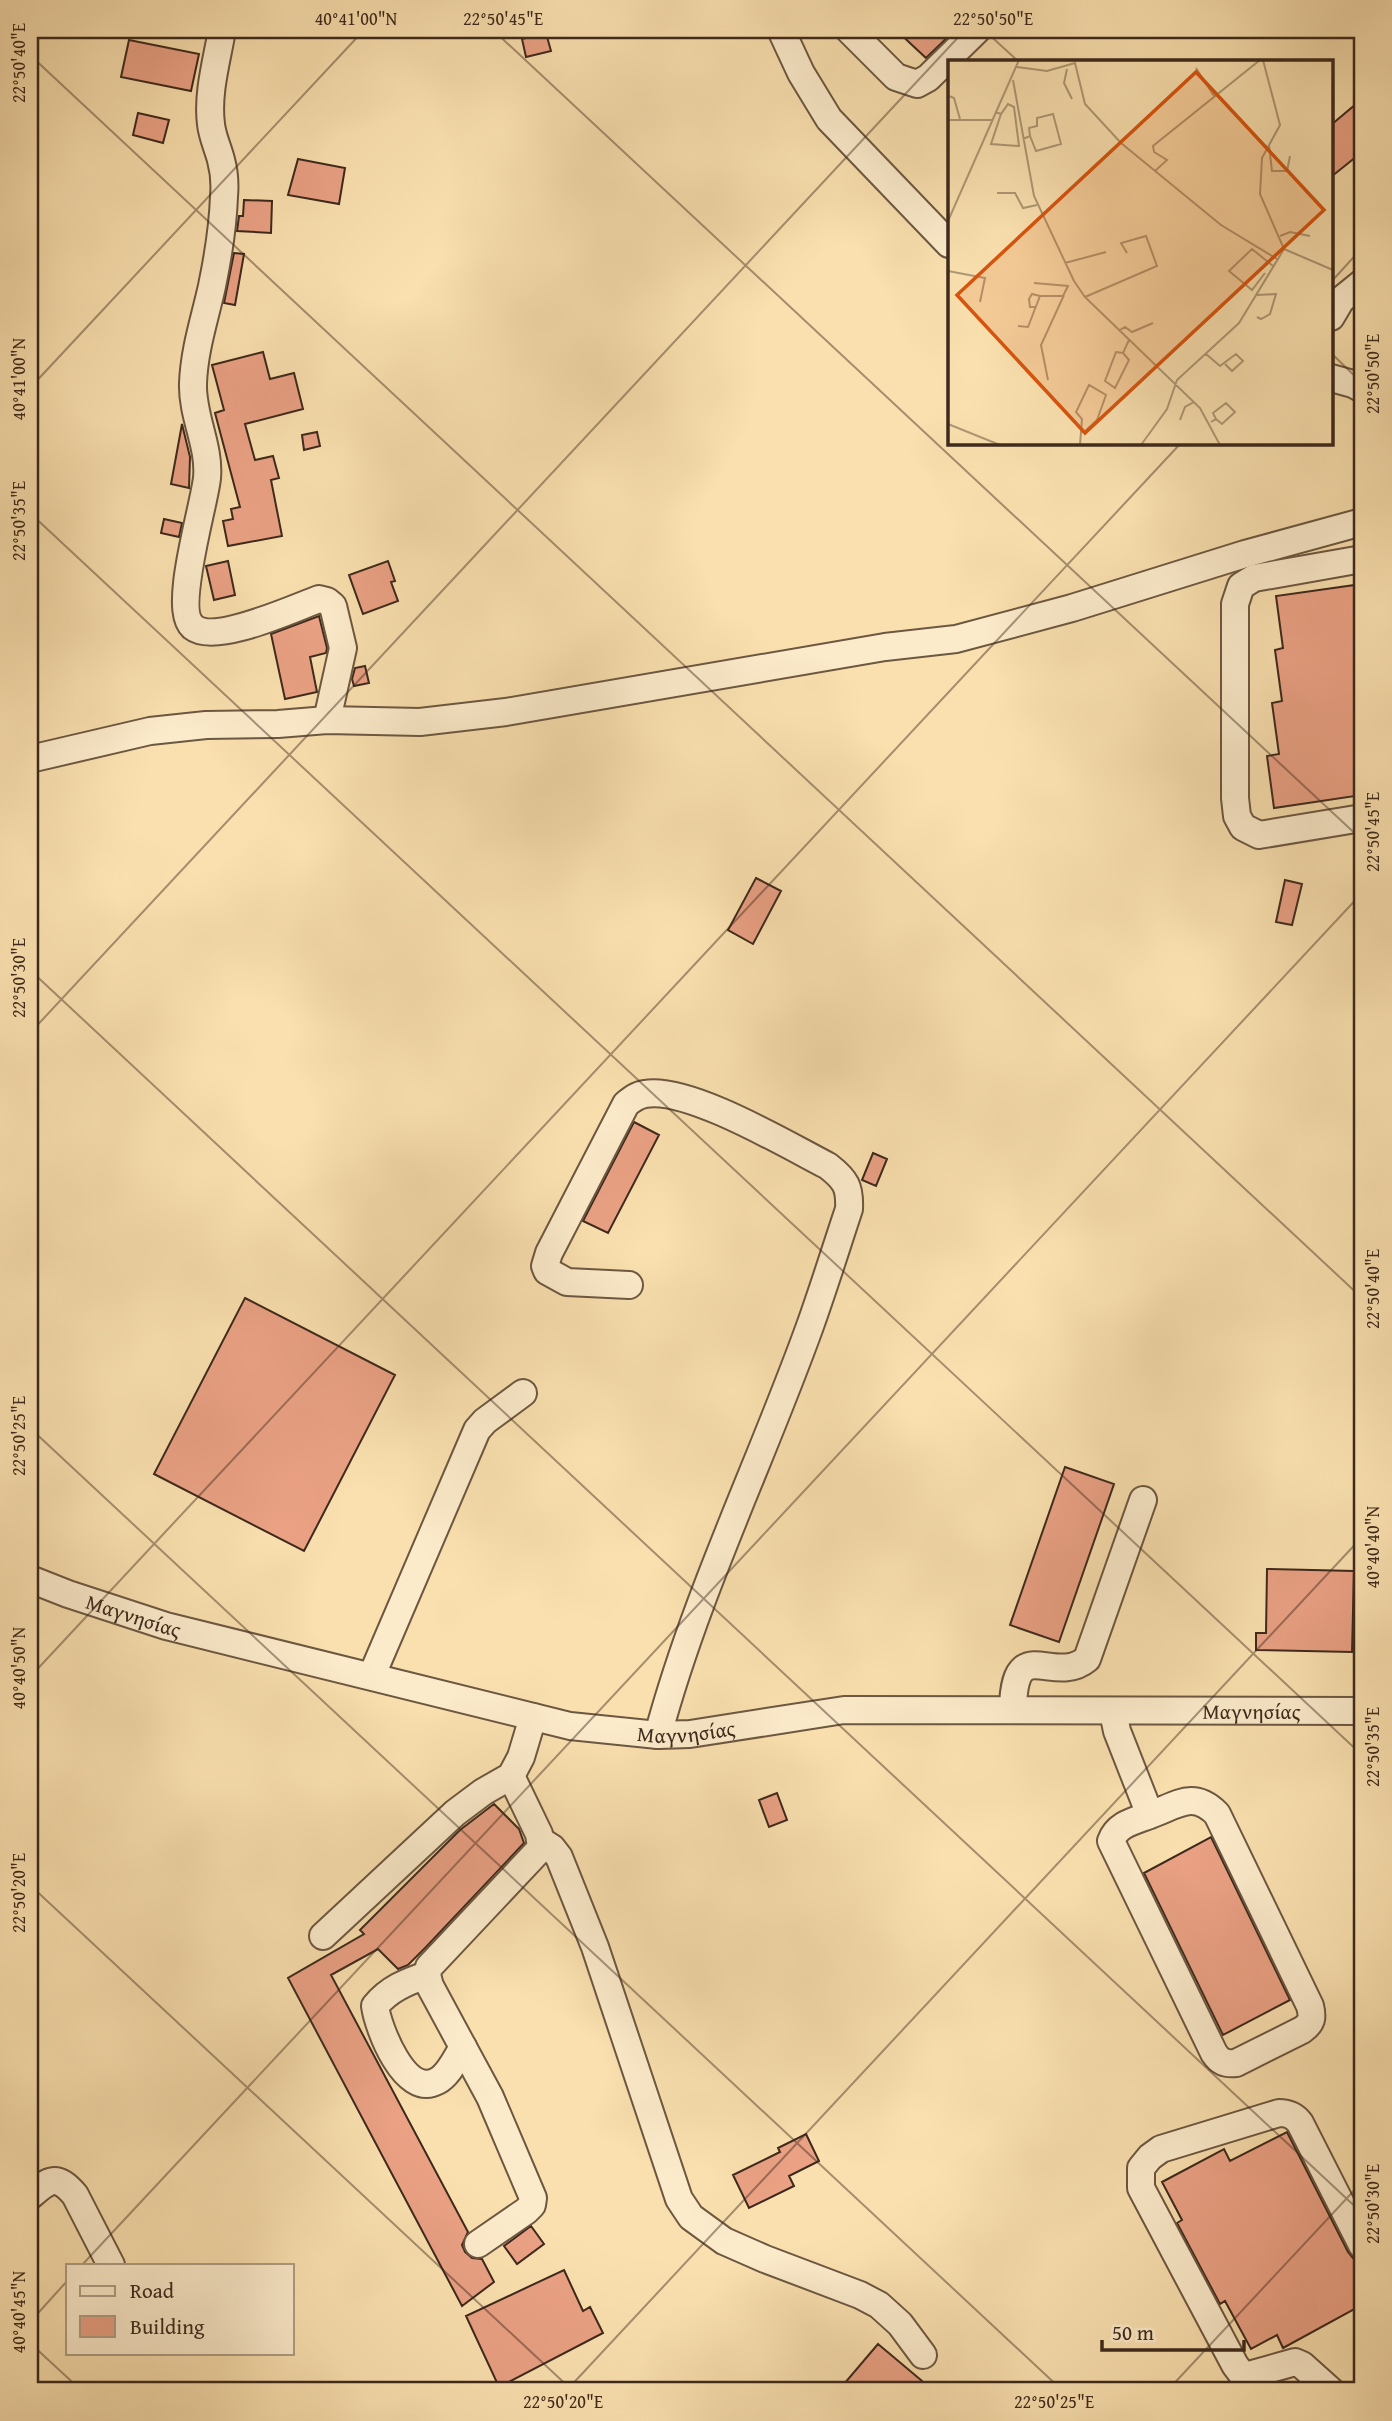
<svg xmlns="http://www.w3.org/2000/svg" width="1392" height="2421" viewBox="0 0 1392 2421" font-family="'Gentium Book Plus',serif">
<rect width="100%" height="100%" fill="#fae0af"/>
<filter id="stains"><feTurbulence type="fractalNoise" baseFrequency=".00286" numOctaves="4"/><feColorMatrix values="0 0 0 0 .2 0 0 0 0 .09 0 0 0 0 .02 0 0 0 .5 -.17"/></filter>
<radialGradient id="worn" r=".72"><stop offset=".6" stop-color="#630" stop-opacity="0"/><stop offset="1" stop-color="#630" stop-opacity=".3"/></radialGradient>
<path fill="#eaa184" stroke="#3d291c" stroke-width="2" d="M896,30h59l-29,28z
M546,33l5,18 -25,6 -4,-18z
M129,40l70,14 -8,37 -70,-14z
M1362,99v53l-31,25v-52z
M138,113l31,7 -6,23 -30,-8z
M298,159l47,9 -6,36 -51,-9z
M244,200l28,1 -1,32 -34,-2 2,-15h4z
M234,253l10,1 -9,51 -11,-2z
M263,352l7,27 24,-6 9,36 -58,15 10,36 18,-4 6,22 -8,2 11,56 -54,10 -5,-25 10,-2 -2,-10 9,-2 -25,-94 9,-3 -12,-45z
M182,424l8,33 -1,31 -18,-4z
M317,432l3,14 -16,4 -2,-15z
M164,519l18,4 -3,14 -18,-4z
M228,561l7,34 -21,5 -8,-34z
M388,561l7,20 -4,1 7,19 -35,13 -14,-39z
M1362,584v211l-88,13 -7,-52 12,-2 -7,-51 10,-2 -7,-51 8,-2 -7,-52z
M319,616l8,32 -1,5 -16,4 7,35 -32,7 -14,-65z
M365,666l4,17 -15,3 -2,-7 3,-11z
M756,878l25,13 -28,53 -25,-14z
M1285,880l17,4 -10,41 -16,-3z
M634,1122l25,13 -51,98 -25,-12z
M873,1153l14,6 -11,27 -14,-6z
M245,1298l150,77 -91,176 -150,-77z
M1065,1467l49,17 -55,158 -49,-17z
M1267,1569l87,2 -2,81 -96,-2v-17h10z
M777,1793l10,27 -18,7 -10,-27z
M494,1804l25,25 5,14 -98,104 -18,18 -10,4 -20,-20 -47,26 137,257 -6,13 3,7 7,6 10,1 12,23 -32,24 -174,-328 76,-44 -4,-4 100,-100z
M1211,1837l79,163 -67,35 -79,-162z
M1287,2132l61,120 5,6 7,2 2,5v40l-79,43 -6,-13 -26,14 -26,-48 -5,3 -43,-81 5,-3 -20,-38 62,-33 6,12z
M806,2134l13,27 -30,15 5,10 -45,22 -16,-33 47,-23 -2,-4z
M531,2226l13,18 -27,20 -13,-18z
M564,2270l19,41 7,-4 13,26 -104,54 -33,-71z
M878,2344l56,47h-96z"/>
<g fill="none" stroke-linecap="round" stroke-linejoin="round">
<defs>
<g id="minor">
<path d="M222,30c-5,30 -15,63 -11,94 1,12 7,24 10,36 3,11 4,25 3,36 -1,30 -6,61 -12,90 -7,32 -18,64 -19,98 -1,32 17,62 14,94 -3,29 -35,131 -14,149 22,18 101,-19 126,-28l8,2 6,5 10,42 -16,72"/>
<path d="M781,30l20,43 28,46 120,125"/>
<path d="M849,30l47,47 21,7 11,-6 49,-48"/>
<path d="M1331,317l10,-17 21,-17"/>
<path d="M1331,378l22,6 9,5"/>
<path d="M1362,559l-108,19 -13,8 -6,18v194l2,18 6,11 16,8 103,-17"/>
<path d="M30,759l120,-28 56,-6 72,-1 49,-4 93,2 86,-10 379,-65 71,-8 116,-31 173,-54 117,-32"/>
<path d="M629,1285l-62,-3 -20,-11 -2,-5 4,-13 77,-149c6,-5 11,-9 19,-10 43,-8 142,51 183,72 18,14 22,21 21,43 -13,39 -25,78 -39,117 -49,136 -114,268 -152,409"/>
<path id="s1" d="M30,1579l38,15 98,32 404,100 88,9 32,-1 154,-24 518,1"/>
<path d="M372,1675l105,-245 8,-9 38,-28"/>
<path d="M1013,1709c1,-78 40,-22 74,-50l56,-159"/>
<path d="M1113,1712l4,19 33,84c-16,6 -33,9 -39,26l103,212c6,9 11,11 22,10l66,-33c10,-7 11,-12 8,-24l-93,-192c-24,-24 -39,-9 -67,1"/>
<path d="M541,1841l11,7 7,9 36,90 84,252 12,18 33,24 41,18 95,36 19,10 21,19 23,31"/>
<path d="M323,1936l132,-123 28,-21 28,-16 10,-19 12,-40"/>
<path d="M427,1975c-21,7 -38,14 -52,31 3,22 30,93 62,75 12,-6 19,-23 26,-34"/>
<path d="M30,2196c19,-16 26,-23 45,-1l36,70"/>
<path d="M478,2244l48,-33 6,-6 1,-7 -43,-101 -60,-111 -3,-11 2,-8 112,-119 -2,-14 -28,-58"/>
<path d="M1331,2391l-29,-26 -7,-3 -46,13 -8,-2 -6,-8 -94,-177v-20l9,-11 11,-8 118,-36c9,0 15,2 21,10l62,122"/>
</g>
</defs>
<use href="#minor" stroke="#6c5741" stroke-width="30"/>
<use href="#minor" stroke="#fcebcb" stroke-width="26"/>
</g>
<path fill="none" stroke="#3d291c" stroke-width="2" stroke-opacity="0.45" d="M493,30l869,810M984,30l34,31M30,55l1332,1243M1331,282l31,-34M1331,353l31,30M30,388l334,-358M30,513l1332,1242M30,970l1332,1243M30,1033l935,-1003M30,1428l1033,963M30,1677l1151,-1234M30,1885l543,506M82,2265l1280,-1372M30,2322l38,-42M30,2343l52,48M566,2391l796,-854M1167,2391l195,-209"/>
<g text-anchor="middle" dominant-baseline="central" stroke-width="6" stroke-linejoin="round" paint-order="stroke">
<g font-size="21" fill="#3d291c" stroke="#fcebcb">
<text stroke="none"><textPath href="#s1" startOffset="110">Μαγνησίας</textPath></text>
<text stroke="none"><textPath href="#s1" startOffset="1244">Μαγνησίας</textPath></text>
<text stroke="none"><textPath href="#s1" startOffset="677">Μαγνησίας</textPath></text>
</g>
</g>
<g transform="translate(948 60)">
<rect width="385" height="385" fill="#fae0af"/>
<path fill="none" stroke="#ae9774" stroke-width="2" d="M69,7l30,4 28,-8 10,41 36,39 100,82 56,34M248,8l18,28M119,9l-3,14 8,16M65,20l21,116 40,85 11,16 115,111 20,37M1,36l5,2 6,21M47,52l6,2 7,-10 6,3 5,39 -28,-2 10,-30M0,60h44M75,79l7,-3 -1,-8 8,-2v-8l16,-4 8,30 -25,7 -6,-15M321,85l3,26h15l3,-15M207,111l12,-11 -13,-8 -1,-6 107,-86M49,133h18l8,15 14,-3M0,161l71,-161M332,176l10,-4 20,4M336,189l49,21M117,203l41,-11M0,211l37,7 -5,24M317,213l-13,17 -23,-19 23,-22 21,17M86,223l35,3M308,235l20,-1 -6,20 -9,5 -4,-2M137,237l72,-31 -11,-30 -25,7 6,10M88,247h-6l-1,-8 3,-5 8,2M70,266l10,1 12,-31h23l5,-10M172,270l5,-3 7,5 21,-9M175,293l6,7 -14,28 -10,-7 11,-29 7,1 6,-13M258,294l14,12 16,-12 7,7 -11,10 -7,-7M100,320l-7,-35 23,-50M232,360l5,-13 9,-5M263,362l5,-3 -3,-6 13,-10 9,9 -13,12 -6,-5M0,364l52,21M132,385l2,-26 -6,-7 13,-27 17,10 -9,25 -14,13M193,385l26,-36 10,-29 62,-57 45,-74 -24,-55 2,-36 18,-33 -17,-65"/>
<path fill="#d7540e" fill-opacity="0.15" stroke="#d7540e" stroke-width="3.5" d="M248,12l128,138 -239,223 -128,-138z"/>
<rect width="385" height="385" fill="none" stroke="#3d291c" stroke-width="3.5"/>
</g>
<rect width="1392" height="2421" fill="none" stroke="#fae0af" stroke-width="77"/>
<rect x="66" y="2264" width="228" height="91" fill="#fcebcb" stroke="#b09d85" stroke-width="2"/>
<rect x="80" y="2286" width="35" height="10" fill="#fcebcb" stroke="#b09d85" stroke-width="2"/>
<text x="130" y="2298" font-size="21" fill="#3d291c">Road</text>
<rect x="80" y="2316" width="35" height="21" fill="#eaa184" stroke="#b09d85" stroke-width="2"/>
<text x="130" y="2334" font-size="21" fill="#3d291c">Building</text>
<path d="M1102 2340v10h142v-10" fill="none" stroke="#3d291c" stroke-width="3.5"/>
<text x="1112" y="2340" font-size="21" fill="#3d291c" stroke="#fcebcb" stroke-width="5" paint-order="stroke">50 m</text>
<rect x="38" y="38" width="1316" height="2344" fill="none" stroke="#3d291c" stroke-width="2.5"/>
<g font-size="18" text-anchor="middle" fill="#3d291c">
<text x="356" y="25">40°41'00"N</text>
<text x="503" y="25">22°50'45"E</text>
<text x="993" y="25">22°50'50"E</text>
<text transform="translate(19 63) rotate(-90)" y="6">22°50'40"E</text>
<text transform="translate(1373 374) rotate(-90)" y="6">22°50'50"E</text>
<text transform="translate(19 379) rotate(-90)" y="6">40°41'00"N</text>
<text transform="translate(19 521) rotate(-90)" y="6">22°50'35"E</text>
<text transform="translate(1373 832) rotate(-90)" y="6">22°50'45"E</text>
<text transform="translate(19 978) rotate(-90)" y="6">22°50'30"E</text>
<text transform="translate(1373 1289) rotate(-90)" y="6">22°50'40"E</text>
<text transform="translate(19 1436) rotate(-90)" y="6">22°50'25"E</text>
<text transform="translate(1373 1547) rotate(-90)" y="6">40°40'40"N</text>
<text transform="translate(19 1668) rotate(-90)" y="6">40°40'50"N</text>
<text transform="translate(1373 1747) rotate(-90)" y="6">22°50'35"E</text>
<text transform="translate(19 1893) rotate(-90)" y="6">22°50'20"E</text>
<text transform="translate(1373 2204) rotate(-90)" y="6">22°50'30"E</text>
<text transform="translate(19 2312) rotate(-90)" y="6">40°40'45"N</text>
<text x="563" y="2408">22°50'20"E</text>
<text x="1054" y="2408">22°50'25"E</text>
</g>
<rect width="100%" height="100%" filter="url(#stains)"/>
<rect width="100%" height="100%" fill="url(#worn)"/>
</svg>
